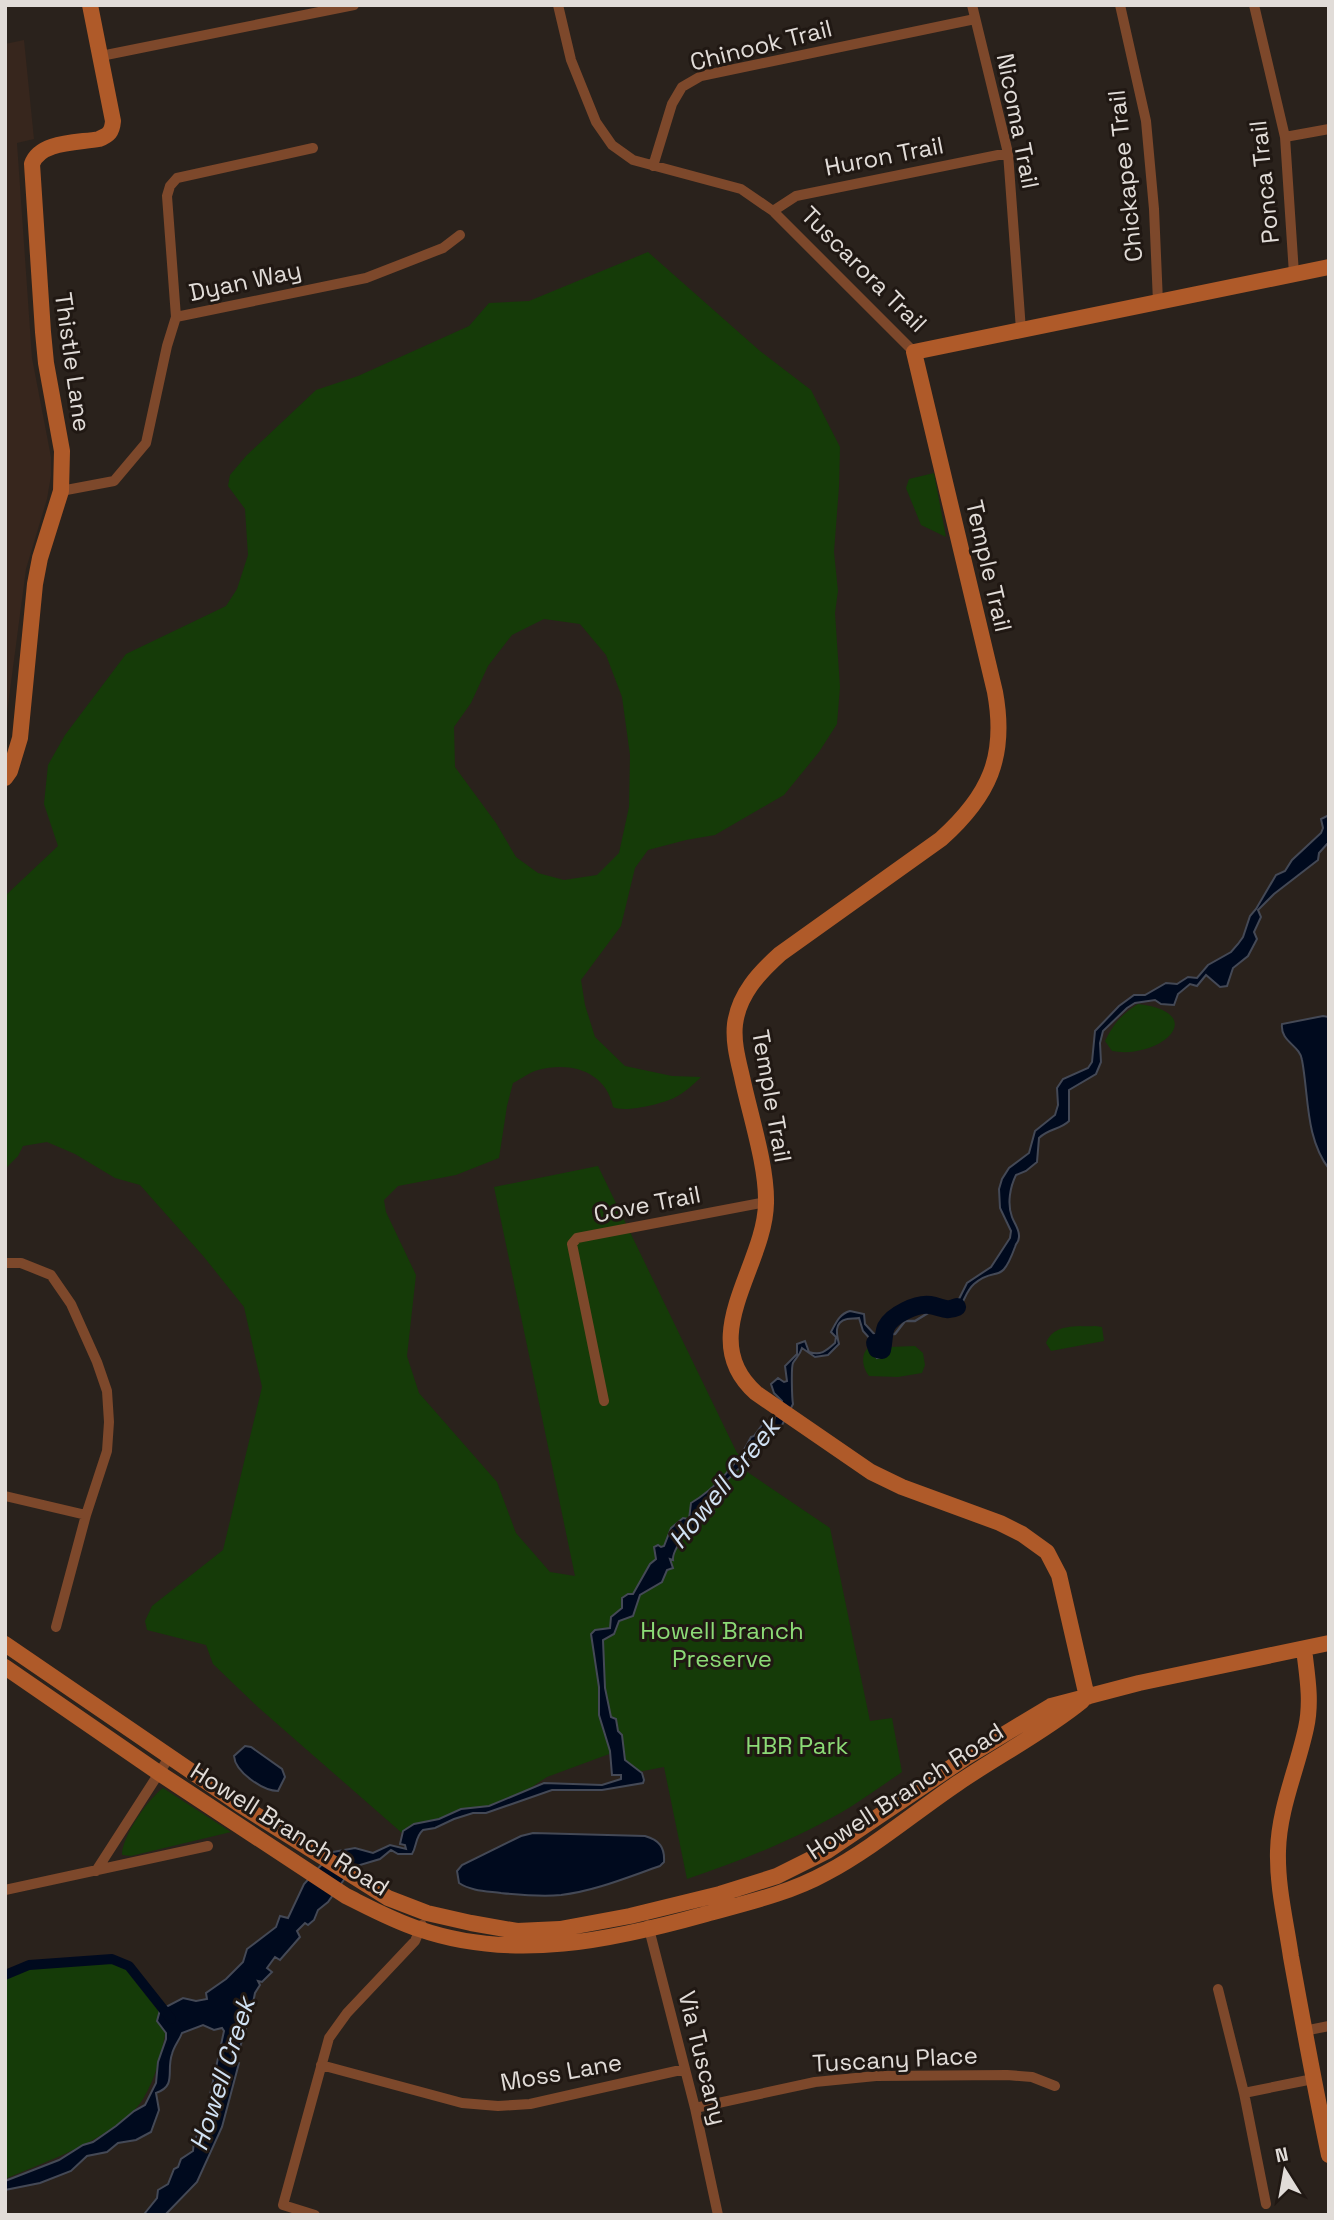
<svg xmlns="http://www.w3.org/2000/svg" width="1334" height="2220" viewBox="0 0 1334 2220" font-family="'Space Grotesk',sans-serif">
<rect width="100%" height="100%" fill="#2a221c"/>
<path fill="#37261d" d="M24,40l10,99 -17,4 15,215 19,99v19l-4,23 -21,70 -21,159v-684z"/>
<path fill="#153b08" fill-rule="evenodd" d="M648,252l112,99 51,39 29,57 -1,40 -5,65 4,39 -3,22 5,74 -3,37 -18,28 -35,43 -69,40 -29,5 -38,10 -13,18 -14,58 -40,54 4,25 10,32 30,29 47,10 29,1c-8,8 -17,16 -27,21 -13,6 -49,15 -61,9 -7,-36 -43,-46 -75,-37 -8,2 -17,9 -25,13l-6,23 -8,52 -43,17 -58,11 -14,14 2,12 30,63 -9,81 12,37 78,89 19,51 34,39 25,4 -81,-389 104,-21 139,287 14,9 -8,7 87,59 40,193 22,-3 10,54c-16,11 -33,23 -50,34 -51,31 -108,54 -165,73l-23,-112 -47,9 -5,-23 -65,24 -32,21 -32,12 -59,16 -14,14 -151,-132 -46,-44 -7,-19 -59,-15 -2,-9 7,-15 71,-56 39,-163 -18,-80 -40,-50 -64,-72 -25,-7 -40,-24 -28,-12 -24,4 -5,10 -13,13v-273l53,-50 -14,-42 4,-39 17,-30 61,-81 100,-48 11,-17 11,-34 -3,-46 -17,-23 2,-11 16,-19 70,-66 42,-14 111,-50 20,-23 40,-2zM544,619l36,5 26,31 16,42 8,58 -1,52 -10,46 -22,22 -33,5 -26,-7 -22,-16 -20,-34 -41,-56 -1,-40 17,-24 17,-37 24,-31z
M934,473l12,64 -25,-12 -15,-37 3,-9z
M1138,1004c73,9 23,56 -26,47l-7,-10c9,-18 16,-26 33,-37z
M1095,1326l7,1 2,14 -53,10 -5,-8c8,-20 30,-16 49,-17z
M915,1346l8,7 2,12 -3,8 -24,4 -29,-1c-6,-7 -9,-21 -1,-28l5,7 11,1 5,-9z
M163,1788l68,44 -100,24 -9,-1c0,-19 26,-56 41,-67z
M117,1958l50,64c-4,27 -10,54 -24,77 -23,37 -98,63 -138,80v-204l23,-9z"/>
<path fill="#000a1e" stroke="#444956" stroke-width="2" d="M1329,815l-1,28 -9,10 -1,7 -44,34 -16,16 3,7 -7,15 3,7 -9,17 -15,12 -6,18 -7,1 -14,-12 -9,11 -7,-2 -12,10 -4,11 -13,-1 -6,-4 -20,3 -8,5 -24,23 -3,12 1,19 -5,12 -27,16v31c-9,9 -20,7 -30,17l-2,24 -11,9 -10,4c-6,12 -9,29 -4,42 2,6 8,13 7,20 -1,8 -2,3 -4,10 -15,41 -18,17 -41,37 -9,8 -9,18 -17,26l-12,3 -9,-2v-5l19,1 12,-24 24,-16 19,-29 1,-7 -11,-23 -1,-19 3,-10 7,-11 20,-15 6,-22 20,-16 3,-10 -1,-17 6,-9 25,-11 4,-6 3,-31 24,-25 15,-11h11l21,-12 11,1 11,-7 9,1 11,-13 23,-13 7,-8 5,-7 7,-21 6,-7 20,-34 9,-4 7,-11 29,-27 2,-5 -2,-9z
M1323,1016l6,1v152c-24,-32 -20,-72 -27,-109 -2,-15 -22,-18 -20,-36z
M850,1311l14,3 1,10 12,13 3,10h2v-6l5,1 1,5 -4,9 -7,2 -9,-12 4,-5 -9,-10 -4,-13c-4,1 -8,0 -12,1 -14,3 -10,17 -8,25l-11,11 -13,2 -13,-9c-2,7 -6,10 -9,15 -2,4 -1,36 0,41l-12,23 -68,67 -2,8 3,9 -5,-1 -19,25 -4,-1c-5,6 -14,19 -13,26l-3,-1 3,9 -6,2 -5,12 -22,13 -7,21 -14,5 -5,13 -11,6 2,48 6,29 5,2 2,12 4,4 3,25 17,13 2,7 -1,3 -41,7h-50l-66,23h-13l-19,6 -19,9 -12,2c-8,7 -6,16 -11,24h-14l-7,-4 -11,9 -27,8 -25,35 -10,8 -4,10 -6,5 -3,-2 -8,8 3,6 -20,23 -5,-3 -8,11 5,4 -10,10 -4,-1 2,4 -5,8 -4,20 -7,-2 -5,14 7,4 -7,21 -3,-1 -4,11 7,3 -17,64 -25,55 -32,33h-20v-2l12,-15 1,-8 10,-6 6,-15 4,-2 3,-8 12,-8 1,-10 10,-19 20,-91 -2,-3 -8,2 -11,-5 -21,8c-3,8 -8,13 -10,21 -6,17 5,32 -16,39l3,17 -8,22 -15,8 -18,3 -11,9 -20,4 -16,15 -31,12 -35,7v-9l54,-21 24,-15 10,-3 23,-16 18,-15 11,-6 11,-22 2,-21 8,-23v-6l-9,-12 3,-11 23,-12 13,3 11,-2 -1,-6 20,-14 17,-17 4,-13 29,-22 4,-11 8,2 16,-34 29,-32 22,-4 18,5 17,-8 16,4 -1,-4 -5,-1 3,-13 11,-7 25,-5 22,-10 28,-3 55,-23 58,2 19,-6v-4h-9l-2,-24 -11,-36v-28l-8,-53 4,-4 15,-2 1,-11 11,-9v-10l6,-4h5l17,-30 6,-5 -2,-12 4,-2 3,2 3,-1 7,-18 12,-10 6,1 2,-16c24,-14 48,-41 60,-66l3,-1 8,-11 11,-3 9,-21 -8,-8 -3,-9 7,-6 6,4 3,-1 -2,-15 12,-12v-10l8,-3 4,11c12,4 17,-1 26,-9l1,-6 -5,-5c5,-9 8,-18 19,-21z
M245,1746l6,1 31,22 3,8 -7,14c-15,0 -43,-19 -44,-35z
M533,1833l112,3c14,4 20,11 19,26l-4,4c-32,11 -65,25 -99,29 -21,2 -40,0 -60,-2 -15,-2 -30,-2 -42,-10l-2,-12 5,-6 59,-29z"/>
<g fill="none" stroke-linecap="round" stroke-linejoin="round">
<path stroke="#444956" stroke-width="2.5" d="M884,1344l6,-10h5l10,-13h10l18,-11 6,1"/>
<path stroke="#000a1e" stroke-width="10" d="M5,1975l24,-10 83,-6 17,7 42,53"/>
<path stroke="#000a1e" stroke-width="18" d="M875,1343l2,6 5,1c2,-8 1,-15 4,-23 6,-12 31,-24 44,-22 12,2 16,7 27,2"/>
<path stroke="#7d482b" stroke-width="10" d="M558,5l13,55 25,62 16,23 21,15 108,29 32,22 141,141
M972,5l36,148 13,177
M1120,5l26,116 8,88 4,93
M1254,5l31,132 9,137
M101,56l253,-51
M1285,137l44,-8
M653,166l19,-62 10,-17 19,-11 274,-57
M773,211l23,-15 212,-43
M176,317l190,-39 77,-30 17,-13
M61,491l53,-10 32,-38 21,-97 9,-29 -9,-121 3,-10 7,-8 136,-30
M5,1263h16l30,12 20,29 26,58 10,29 2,31 -2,29 -21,64 -30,112
M604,1401l-32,-157 5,-6 189,-36
M5,1496l81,19
M96,1871l74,-115
M5,1890l203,-44
M648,1925l47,183 23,107
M1218,1989l26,104 22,111
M1304,2031l25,-5
M321,2065l141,38 36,3 32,-2 155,-35
M1244,2093l69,-14
M695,2108l120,-26 61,-6 131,-1 25,2 23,9
M315,2215l-32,-10 46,-167 18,-25 68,-72 7,-16"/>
<path stroke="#af5a29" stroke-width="16" d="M5,778l5,-7 10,-33 15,-154 5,-26 21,-67 1,-40 -16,-88 -3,-31 -11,-168c8,-23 46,-21 67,-25 10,-4 13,-7 14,-18l-23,-116
M5,1644l234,160 149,94 39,15 44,10 46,8 43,-2 70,-13 90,-22 57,-18 50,-25 138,-93 86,-52 88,-23 190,-40
M1304,1649c3,26 8,52 2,79 -9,42 -27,80 -28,123 -1,36 8,71 13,106 12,66 24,132 38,198
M5,1667l154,106 187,123c24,12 48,25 73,33 95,33 194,11 287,-15 40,-11 84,-21 120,-41 47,-25 89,-61 132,-90 41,-28 86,-51 124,-82
M1087,1697l-28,-122 -12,-23 -25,-18 -22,-11 -98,-36 -31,-15 -115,-79c-62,-55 9,-126 10,-190 1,-37 -16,-88 -24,-126 -4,-17 -9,-35 -7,-53 4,-30 24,-51 45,-70l161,-115c48,-43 66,-82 54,-147l-81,-340 415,-85"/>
</g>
<g text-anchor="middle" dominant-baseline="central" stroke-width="6" stroke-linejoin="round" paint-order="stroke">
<g font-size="24" fill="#e1dcd8" stroke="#201813">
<text transform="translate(761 45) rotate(-14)">Chinook Trail</text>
<text transform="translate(1018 121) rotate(79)">Nicoma Trail</text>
<text transform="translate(884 156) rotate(-11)">Huron Trail</text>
<text transform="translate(1125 176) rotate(-96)">Chickapee Trail</text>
<text transform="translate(1264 182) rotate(-96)">Ponca Trail</text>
<text transform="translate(864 269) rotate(45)">Tuscarora Trail</text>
<text transform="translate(245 281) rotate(-12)">Dyan Way</text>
<text transform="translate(73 362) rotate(82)">Thistle Lane</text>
<text transform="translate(989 566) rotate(77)">Temple Trail</text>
<text transform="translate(772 1096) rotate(80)">Temple Trail</text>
<text transform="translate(647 1204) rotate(-11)">Cove Trail</text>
<text transform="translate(905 1791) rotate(-33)">Howell Branch Road</text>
<text transform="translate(290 1829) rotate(32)">Howell Branch Road</text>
<text transform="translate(703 2058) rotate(76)">Via Tuscany</text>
<text transform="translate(895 2059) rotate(-3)">Tuscany Place</text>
<text transform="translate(561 2072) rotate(-10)">Moss Lane</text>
</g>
<g font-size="24" fill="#8cdb76" stroke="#201813">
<text x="722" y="1630">Howell Branch<tspan x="722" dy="28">Preserve</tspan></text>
<text x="797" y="1745">HBR Park</text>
</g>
<g font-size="26" font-style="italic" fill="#d0e1f3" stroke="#201813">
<text transform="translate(724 1483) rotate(-51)">Howell Creek</text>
<text transform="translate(222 2074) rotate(-72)">Howell Creek</text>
</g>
</g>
<rect width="1334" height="2220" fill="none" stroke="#e1dcd8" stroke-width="14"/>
<g transform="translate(1285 2171) rotate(349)" stroke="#201813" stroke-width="5" paint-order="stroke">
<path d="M0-5L12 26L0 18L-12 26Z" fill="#e1dcd8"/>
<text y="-10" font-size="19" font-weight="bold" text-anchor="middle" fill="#e1dcd8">N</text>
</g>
</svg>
